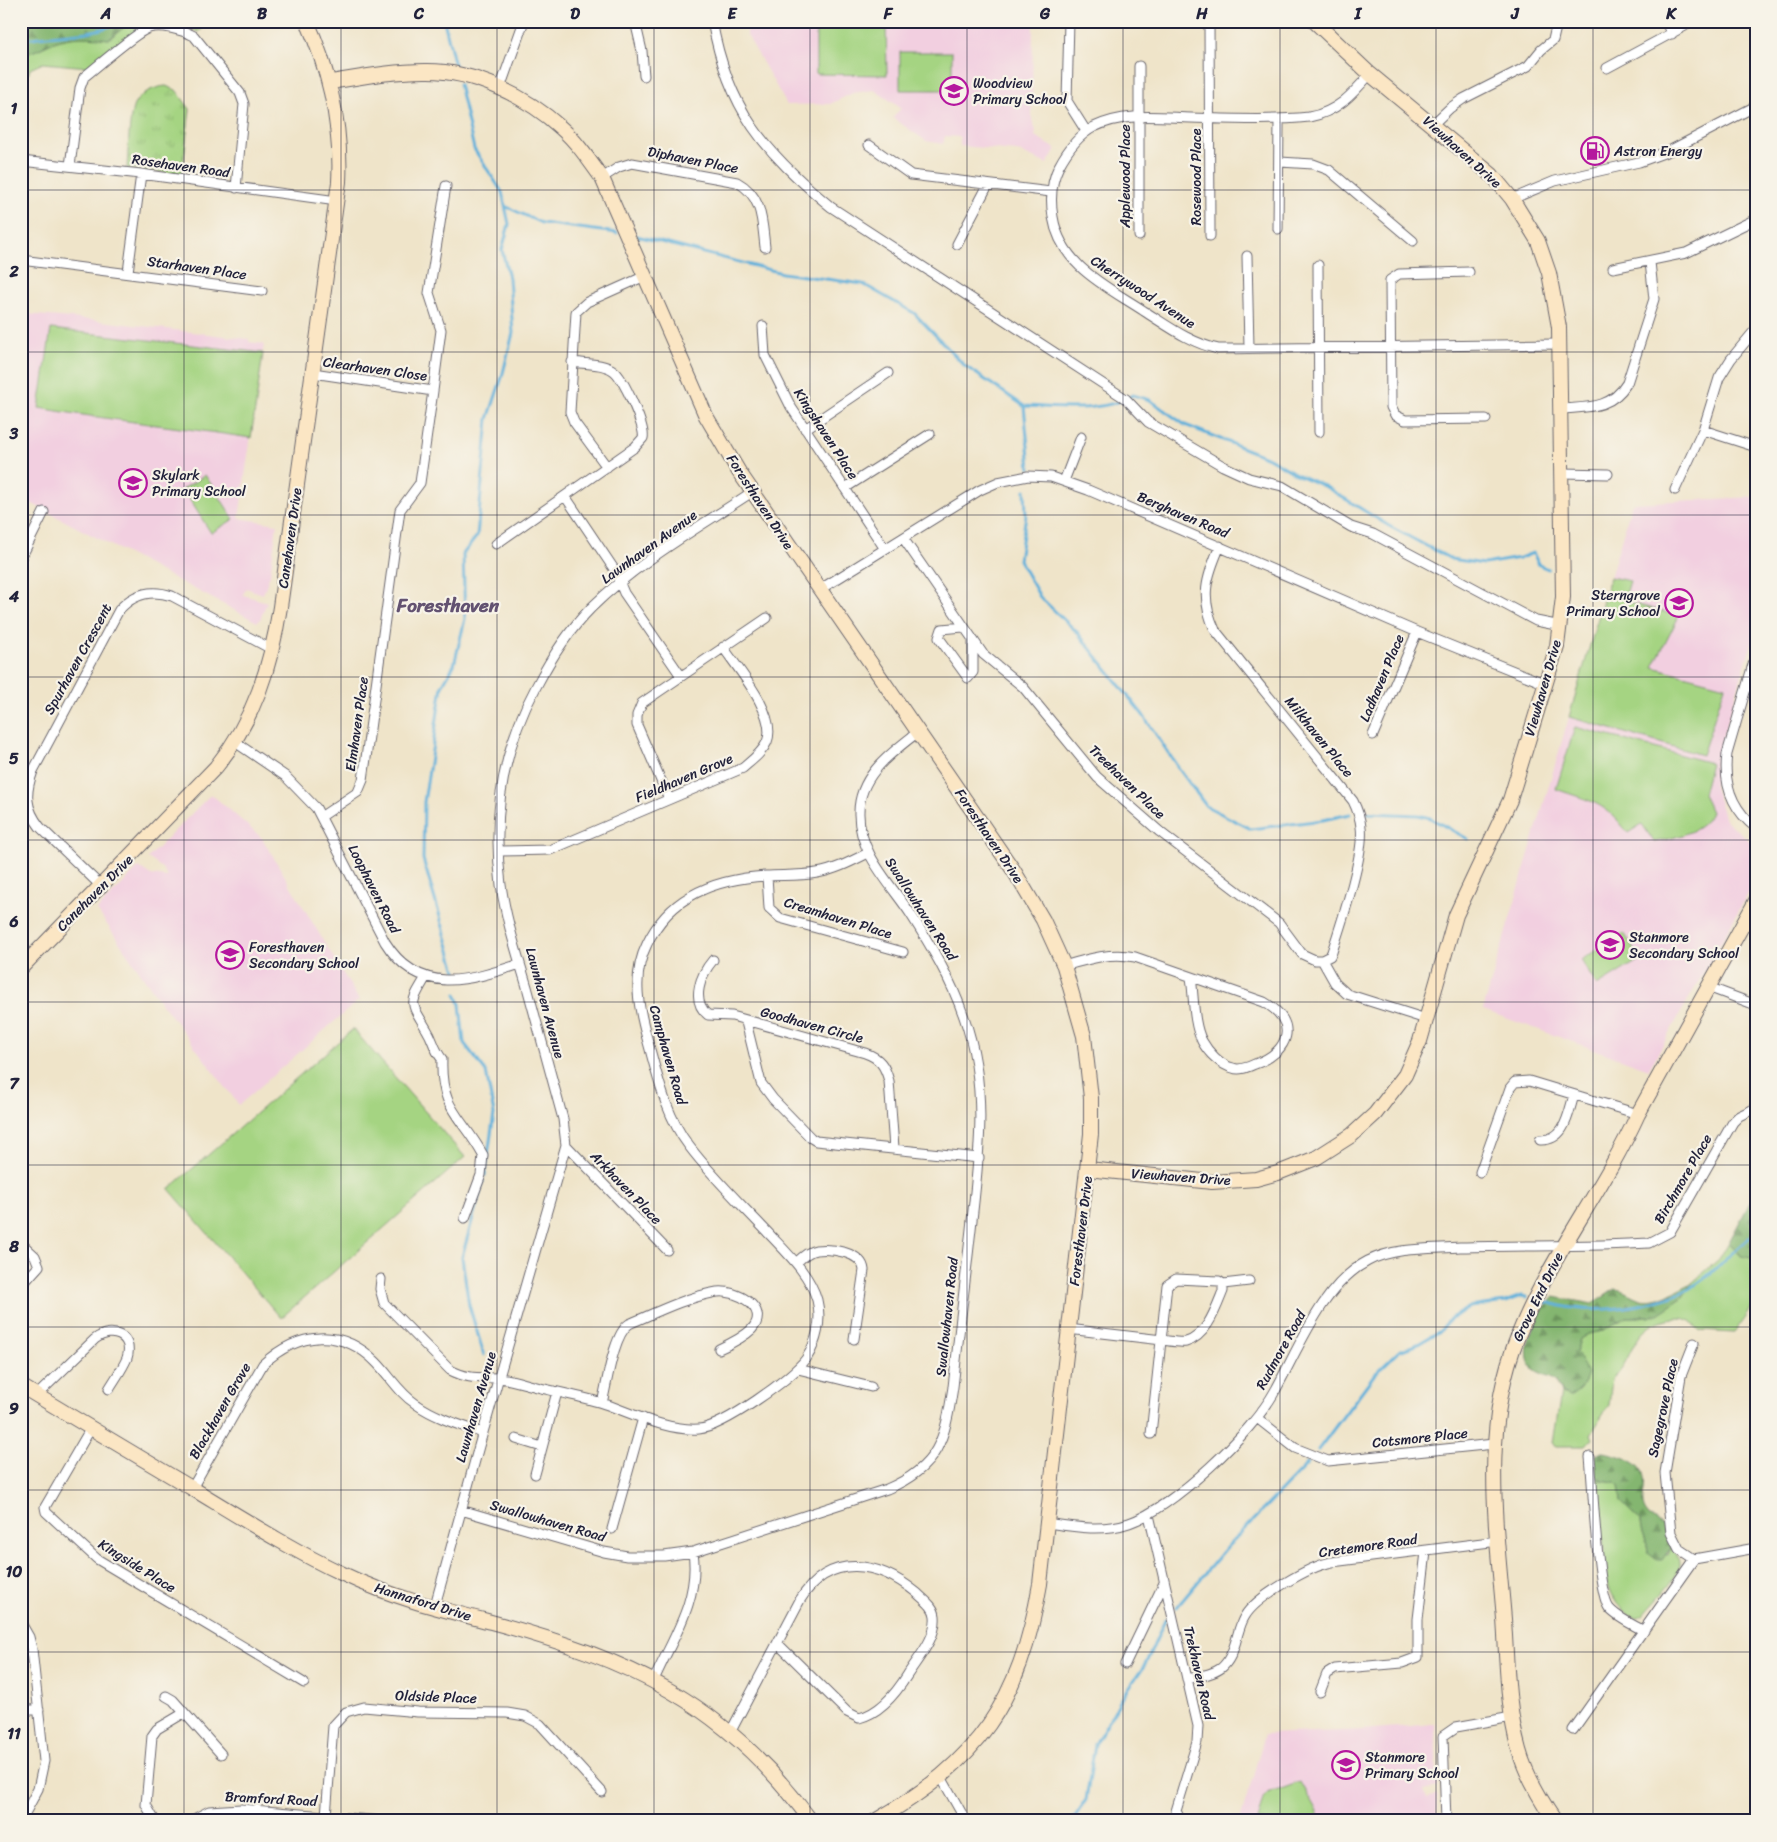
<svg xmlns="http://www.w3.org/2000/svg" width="1777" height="1842" viewBox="0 0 1777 1842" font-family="Sriracha,sans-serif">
<defs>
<pattern id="forest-firs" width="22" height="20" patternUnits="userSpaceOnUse" patternTransform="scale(1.25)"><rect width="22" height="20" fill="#84b670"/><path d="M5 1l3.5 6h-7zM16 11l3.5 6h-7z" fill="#6c945d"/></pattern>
<pattern id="park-tufts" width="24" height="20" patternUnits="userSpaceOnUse" patternTransform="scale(1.25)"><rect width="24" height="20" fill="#a5d482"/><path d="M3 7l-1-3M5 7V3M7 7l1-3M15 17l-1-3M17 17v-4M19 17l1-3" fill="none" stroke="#8eb671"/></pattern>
</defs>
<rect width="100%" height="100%" fill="#f7f3e8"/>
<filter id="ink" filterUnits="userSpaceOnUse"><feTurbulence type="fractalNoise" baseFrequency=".02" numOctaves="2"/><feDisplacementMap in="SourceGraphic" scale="10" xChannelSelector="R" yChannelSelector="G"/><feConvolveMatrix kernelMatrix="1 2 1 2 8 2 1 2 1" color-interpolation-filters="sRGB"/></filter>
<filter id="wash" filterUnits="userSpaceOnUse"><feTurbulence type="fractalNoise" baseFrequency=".0096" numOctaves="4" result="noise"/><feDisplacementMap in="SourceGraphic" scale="20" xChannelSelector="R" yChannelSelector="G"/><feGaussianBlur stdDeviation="1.12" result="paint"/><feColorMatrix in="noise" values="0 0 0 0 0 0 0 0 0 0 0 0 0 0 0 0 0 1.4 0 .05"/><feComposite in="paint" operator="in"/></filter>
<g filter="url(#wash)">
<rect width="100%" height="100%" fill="#efe4c9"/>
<path fill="#f2cfe0" d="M747,21h286l-1,99 4,11 -1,5 21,13 -9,15 -30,-13 -57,-5v-9l-15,-1 -2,8 -17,-3 -33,-23 8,-10 -27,-18 -21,3 -23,11 -43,1 -40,-70z
M27,314l65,6 157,19v3l15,2 -25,174 38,6 -7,51 -7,19 -17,-6 -3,7 24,7 -7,18 -3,2 -236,-124v-138z
M1756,497v133l-40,129 -2,28 12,34 30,25v34l-107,189 -166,-59 149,-507z
M211,794l51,44 97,162 -120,105 -79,-104 -63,-91 42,-43 12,8 16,2 -5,-9 -14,-10z
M1435,1724l2,64 -14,3 4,7 10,-3 1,26h-198l25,-87 96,-4z"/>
<path fill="#a5d482" stroke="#647b5e" d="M132,21h78l-11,11c-52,-22 -71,6 -111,35l-45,-4 -13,6 -5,18 -4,-1v-31c13,-3 22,-8 33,-13 19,-7 36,-6 55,-3z
M816,21h70l1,54 -71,-1z
M900,52h52v38h-52z
M51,329l212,24 -12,85c-71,-11 -142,-18 -212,-30z
M205,475l29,44 -23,14 -28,-44z
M1610,577l20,4 -6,20 55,15 -26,51 72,19 -23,69 -133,-38z
M1575,727l136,36 -8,31 8,18c-8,21 -38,26 -57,30l-12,-18 -14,9c-24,-32 -36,-31 -72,-44z
M1624,933l17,26 -44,27 -16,-26z
M353,1029l112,128 -184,161 -112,-129z
M1729,1242l12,14 15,3c0,38 3,44 -22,74l-33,-2c-5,-2 -6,-8 -10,-10 -7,-4 -17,-3 -23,-2 -38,8 -33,40 -56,60l-3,26 -18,29 2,5 -7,7h-29l-4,-3 8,-50 3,3 16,-57 8,-5 15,-3 23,-14h23l33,-19 10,-15 27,-24z
M1596,1477l5,3 15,2 3,3 2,17 20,19c0,12 7,20 7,32l20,2 3,-7c4,5 10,10 9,17 -1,13 -28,39 -37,50l-7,3c-16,-6 -24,-19 -28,-34z
M1300,1782l22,39h-64l7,-26z"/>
<path fill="url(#forest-firs)" stroke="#536c56" d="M28,21h104l-23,18c-19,-2 -36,-4 -55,3 -11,5 -20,10 -33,13v-30z
M1756,1191v68l-15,-3 -12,-14z
M1692,1283l-10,15 -24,16 -9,3h-23l-23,14 -15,3 -8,5 -4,13 12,22c-4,12 -8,17 -19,23l-8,-4 -5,-12c-7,-5 -18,-6 -24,-13 -14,-18 7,-59 22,-71l39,7 22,-15c10,1 16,7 26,10 16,4 37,-9 51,-16z
M1602,1452c10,1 34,8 39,17 12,21 -14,40 21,55l9,24 -9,12h-5l-9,-7c0,-12 -7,-20 -7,-32l-20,-19 -2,-17 -3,-3 -15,-2 -5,-3 -2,-21z"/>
<path fill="url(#park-tufts)" stroke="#647b5e" d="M166,86l10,4 14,19 -8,65 -55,-6c1,-13 2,-53 7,-63 6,-12 20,-18 32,-19z"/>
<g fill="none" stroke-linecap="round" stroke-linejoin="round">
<path stroke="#60b0da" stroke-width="3" d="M444,21l11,45
M21,40c32,-8 71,-2 100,-19
M505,206l36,17 76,10
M637,236l145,37 81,11 51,29 51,53 59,40 6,62
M1024,406c35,1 78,8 109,-11l17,5 35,25 86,34 25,15 30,13 63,39 62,33 33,5 36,-6 13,-5 6,12 9,4
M1025,490l1,25 -7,45 21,37 37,35 66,83 34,51 29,40 45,23 72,-9 27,-6
M1367,813l51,2 12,3 38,21
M456,971l-33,-112 1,-57 18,-116 12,-21 11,-46 -2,-65 14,-18 11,-117 14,-42 11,-44 -4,-55 -7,-28 7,-26 -7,-32 -28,-43 -15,-65
M456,994l4,10 4,39 22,29 8,42 -9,61
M483,1181l-21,76 7,48 15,50
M1543,1301c10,3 20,6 30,7 34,5 94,-4 122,-23 23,-14 38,-37 61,-52
M1318,1450l56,-75 25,-24 19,-7 22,-13 11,-13 19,-11 35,-5 16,-6 5,1
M1177,1607l50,-60 81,-84
M1072,1821l14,-21 9,-56 27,-46 24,-35 19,-43"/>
</g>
</g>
<g filter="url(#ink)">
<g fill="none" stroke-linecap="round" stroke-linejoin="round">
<defs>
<path id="street" d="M635,21l7,30 2,25
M712,21c16,88 52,131 119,186l295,192 22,23 75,44 26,12 33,8 69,41 22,7 163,87 25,5
M1069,21l-2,80 19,30
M1209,21l1,215
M1665,21l7,13
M1607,68l78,-42
M1370,74c-18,21 -33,38 -61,43 -39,4 -79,2 -118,1 -32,-1 -67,-6 -97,9 -15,8 -27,24 -35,39 -8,16 -9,33 -6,51 8,49 53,69 91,94 24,15 46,32 74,38l342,-5
M500,88l24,-67
M1432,125l18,-17 13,-9 65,-33 13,-16 12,-10 3,-13 -3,-6
M869,145l42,30 140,17
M21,161l120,13 196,27
M1280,162l33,2 16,6 84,71
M70,166l10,-78 4,-11c13,-10 52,-45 65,-49 12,-4 34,2 45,8l46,57 4,11 -8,84
M602,178l17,-11 13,-4 105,19c26,14 25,40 28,65
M1512,199l43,-18 84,-19 30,-11 87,-45
M1278,229l1,-110
M1139,236v-170
M957,244l31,-59
M1247,256l2,92
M21,260l241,31
M1318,265l1,167
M1613,268l73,-15 70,-34
M128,272l13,-98
M1469,272l-70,2 -9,6 1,127 4,8 10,5 81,-1
M763,326l2,29 26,52 94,142
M313,373l120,18
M1561,409c28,-2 50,0 66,-26l27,-84 -4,-37
M805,429l83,-56
M1703,430l53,17
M607,467l-33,-45 -4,-10 6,-100 11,-10 58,-26
M1562,473l46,1
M1064,481l17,-44
M845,488l85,-54
M1675,490l28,-60 16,-52 12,-19 25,-30
M565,496l49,73 10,24 57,83
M903,538l80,116 40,33 74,90 63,55 119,91 23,31 13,6h7l8,-4 2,-4c9,-28 33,-99 29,-125 -1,-10 -4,-18 -8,-26l-138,-171c-15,-32 -9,-52 5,-84
M496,544l139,-97 8,-9c3,-10 -20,-61 -29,-67 -10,-8 -29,-7 -42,-9
M21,558l23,-46
M819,590l161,-100 18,-8 30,-6 23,1 37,13 329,142 129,52
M963,627l-21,2 -3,9 29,40 5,-6v-31
M1756,654l-29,100c-4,30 5,55 29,74
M1373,735l44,-103
M235,742l50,34 31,32 69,134c34,55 84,39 135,22
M669,799l-32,-74v-10l5,-12 125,-85
M322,816l36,-24 5,-12 37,-270 20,-27 13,-92 8,-61 -12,-37 17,-107
M499,851l51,-1 193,-82c9,-8 19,-15 24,-26 11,-27 -29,-73 -44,-95
M767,876l2,32 11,10 123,34
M101,886l-61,-59c-15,-19 -15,-34 -7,-56l86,-161c14,-16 32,-21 53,-14l101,54
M713,960c-12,14 -23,41 -5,55l24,1 133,37c15,5 20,13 24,28l5,67
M1322,960l13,23 12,11 79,25
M1064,966c24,-7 46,-14 71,-9l129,45c35,20 26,50 -9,62 -7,3 -15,7 -22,4 -13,-3 -25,-16 -31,-27 -9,-18 -8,-44 -11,-64
M426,977c-18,30 -15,25 1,53 7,11 6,18 15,29 -2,51 19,56 41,96l-2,20 -16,43
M1708,987l48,18
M746,1022l15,61 12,16 38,39 5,3 163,17
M1540,1140c25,1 28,-25 34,-45
M566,1145l101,105
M1480,1172l30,-84 5,-6 14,-1 109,33
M21,1243l14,13 4,10 -18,20
M796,1263c5,-5 13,-12 20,-13 15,-2 46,2 48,20l-10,69
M381,1279l-1,10 4,14 66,67c20,10 29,7 49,8 12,1 26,6 38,9 23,6 48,10 71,18 27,10 61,26 91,24 24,-2 93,-51 107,-70 11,-17 16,-39 11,-59 -7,-25 -28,-45 -45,-63 -28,-30 -59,-59 -83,-91 -23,-30 -31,-68 -41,-104 -9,-32 -17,-66 -1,-98 23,-49 69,-65 119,-68 17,-1 34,0 51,-3 18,-3 35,-12 51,-20
M1223,1284l26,-3
M1068,1329l94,11c8,1 17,3 24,2 21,-6 30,-34 37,-51v-7l-4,-3 -43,-2 -9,6 -16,149
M1694,1343l-13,33 -16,97 6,60 8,16 15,10 62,-11
M798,1369l73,18
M36,1396l59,-57c17,-13 39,-3 32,19 -4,10 -12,21 -18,31
M602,1403c5,-19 11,-68 27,-79 28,-12 58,-27 88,-32 18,-3 54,16 35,37 -9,9 -22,15 -33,20
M1257,1418l38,30 33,13 166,-17
M91,1428l-46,79 1,5 51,47 207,124
M516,1439l26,8
M1590,1457c3,28 7,134 19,151 8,10 25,17 35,23
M535,1474l22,-82
M192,1488l71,-124c35,-32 78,-37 113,-2 14,14 23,31 40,42 20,14 44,21 67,29
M461,1510l143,42 23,4h37l29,-4 194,-63c52,-22 58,-50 66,-102 6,-53 12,-105 18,-158 8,-72 18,-142 -7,-212 -13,-38 -33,-71 -54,-104 -20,-30 -51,-60 -51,-99 -1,-38 32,-61 59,-82
M1149,1515l49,211 -1,16 -21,69 4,8 7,2
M1047,1523c27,4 56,9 82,0 44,-15 124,-91 146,-132 24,-43 48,-107 93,-130 27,-14 62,-12 92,-14 63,-2 126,0 189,-4l21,-11 63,-110 6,-6 17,-8
M612,1529l31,-111
M434,1609l45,-163 87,-301 -3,-26c-12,-44 -24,-88 -36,-132 -10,-34 -21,-67 -26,-102 -9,-69 2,-137 35,-198 15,-29 33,-57 56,-80 47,-46 106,-79 160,-115
M21,1623l8,14 3,12 12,112 -6,28 -17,32
M1125,1664l39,-81
M1187,1679c33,-7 41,-8 50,-42 2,-7 4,-15 8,-21 11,-19 65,-50 87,-54l166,-21
M654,1680c19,-43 46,-80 39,-128
M1320,1692l7,-18 8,-5 67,-6 16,-6v-38l8,-67
M166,1696l7,4 48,54
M21,1710h18
M1573,1730l121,-171
M731,1731l69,-131c30,-48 78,-39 117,-7 7,7 17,13 18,23 2,21 -16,41 -27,58 -11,18 -28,39 -49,44l-12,-6 -69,-68
M941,1777l25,44
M326,1816l7,-90 13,-14 18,-5 54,5 89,1 18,3 15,8 62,68
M155,1821l-9,-16 6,-69 5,-7 27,-16
M190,1821l19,-10 32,-2 142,12
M256,1821l1,-12
M1446,1821l-3,-85 13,-9 56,-10"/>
<path id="secondary" d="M330,82c32,-5 63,-11 95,-11 48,-1 101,25 136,57 16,14 28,32 41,50l104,238 33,56 275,399 29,49 21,46 20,70 7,62v36l-51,450c-20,118 -61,177 -165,237
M21,968l195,-201c38,-47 55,-101 64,-160l59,-425c3,-57 -9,-109 -32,-161
M1088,1169l124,13 44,-3 22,-6 38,-15 36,-23 23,-21 30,-39 15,-34 36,-126 54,-115 47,-154 6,-49 -4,-270 -10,-54 -11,-32 -26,-42 -20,-24 -122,-101 -56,-53
M21,1386c58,35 116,70 174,104 48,29 97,60 148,84 48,23 97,35 148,48 138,37 235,81 320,199
M1555,1821c-15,-22 -29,-45 -36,-71 -12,-42 -12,-87 -15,-131 -8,-95 -23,-191 14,-283 31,-78 85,-145 120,-222l118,-213"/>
</defs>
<use href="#street" stroke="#6a666d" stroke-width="11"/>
<use href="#secondary" stroke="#6a666d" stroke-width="16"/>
<use href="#street" stroke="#fff" stroke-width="9"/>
<use href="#secondary" stroke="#fbe6c4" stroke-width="14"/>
</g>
</g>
<path fill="none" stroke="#22223b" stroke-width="1" stroke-opacity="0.55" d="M184,21v1800M341,21v1800M497,21v1800M654,21v1800M810,21v1800M967,21v1800M1123,21v1800M1280,21v1800M1436,21v1800M1593,21v1800M21,190h1735M21,352h1735M21,515h1735M21,677h1735M21,840h1735M21,1002h1735M21,1165h1735M21,1327h1735M21,1490h1735M21,1652h1735"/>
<defs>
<symbol id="school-ring" viewBox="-11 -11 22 22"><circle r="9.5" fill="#f7f3e8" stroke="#b5179e" stroke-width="1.5"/><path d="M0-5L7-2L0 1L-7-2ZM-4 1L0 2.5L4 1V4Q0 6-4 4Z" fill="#b5179e"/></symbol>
<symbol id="fuel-ring" viewBox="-11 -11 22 22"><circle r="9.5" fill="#f7f3e8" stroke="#b5179e" stroke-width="1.5"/><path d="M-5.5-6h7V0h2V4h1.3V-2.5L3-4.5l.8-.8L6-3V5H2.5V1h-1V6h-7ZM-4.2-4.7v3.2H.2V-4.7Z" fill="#b5179e"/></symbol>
</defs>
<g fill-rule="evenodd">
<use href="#school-ring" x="938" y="75" width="32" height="32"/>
<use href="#fuel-ring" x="1579" y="135" width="32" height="32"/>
<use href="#school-ring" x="117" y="467" width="32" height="32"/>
<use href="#school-ring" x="1663" y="587" width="32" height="32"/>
<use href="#school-ring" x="1594" y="929" width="32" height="32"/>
<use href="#school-ring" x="214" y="939" width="32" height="32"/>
<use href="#school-ring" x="1330" y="1749" width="32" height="32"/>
</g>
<g text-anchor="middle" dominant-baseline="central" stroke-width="4.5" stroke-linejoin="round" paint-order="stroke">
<g font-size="14" fill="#22223b" stroke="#f7f3e8" text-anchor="start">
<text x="973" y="83">Woodview<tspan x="973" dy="16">Primary School</tspan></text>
<text x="1614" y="151">Astron Energy</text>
<text x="152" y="475">Skylark<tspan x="152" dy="16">Primary School</tspan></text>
<text x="1660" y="595" text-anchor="end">Sterngrove<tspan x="1660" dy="16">Primary School</tspan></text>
<text x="1629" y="937">Stanmore<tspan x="1629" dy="16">Secondary School</tspan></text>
<text x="249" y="947">Foresthaven<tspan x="249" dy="16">Secondary School</tspan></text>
<text x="1365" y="1757">Stanmore<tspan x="1365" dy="16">Primary School</tspan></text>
</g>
<g font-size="14" fill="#22223b" stroke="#f7f3e8">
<text transform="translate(1462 152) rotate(42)">Viewhaven Drive</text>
<text transform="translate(693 160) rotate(11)">Diphaven Place</text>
<text transform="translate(181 166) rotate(8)">Rosehaven Road</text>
<text transform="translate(1125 176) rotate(-90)">Applewood Place</text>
<text transform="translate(1196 177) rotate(-90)">Rosewood Place</text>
<text transform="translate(197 268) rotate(8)">Starhaven Place</text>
<text transform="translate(1143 292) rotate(33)">Cherrywood Avenue</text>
<text transform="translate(375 369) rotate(8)">Clearhaven Close</text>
<text transform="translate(826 434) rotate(57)">Kingshaven Place</text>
<text transform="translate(760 502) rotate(57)">Foresthaven Drive</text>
<text transform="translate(1183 515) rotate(23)">Berghaven Road</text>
<text transform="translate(290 538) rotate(-82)">Canehaven Drive</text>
<text transform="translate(649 547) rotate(-36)">Lawnhaven Avenue</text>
<text transform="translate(78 659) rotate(-61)">Spurhaven Crescent</text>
<text transform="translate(1382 678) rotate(-67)">Ladhaven Place</text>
<text transform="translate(1543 688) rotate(-74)">Viewhaven Drive</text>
<text transform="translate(357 724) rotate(-82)">Elmhaven Place</text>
<text transform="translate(1319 737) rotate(51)">Milkhaven Place</text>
<text transform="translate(684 778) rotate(-23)">Fieldhaven Grove</text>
<text transform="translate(1127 782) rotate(44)">Treehaven Place</text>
<text transform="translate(989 836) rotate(56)">Foresthaven Drive</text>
<text transform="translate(374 889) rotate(63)">Loophaven Road</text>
<text transform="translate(95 893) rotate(-45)">Canehaven Drive</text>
<text transform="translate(921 909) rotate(57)">Swallowhaven Road</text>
<text transform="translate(838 918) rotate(17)">Creamhaven Place</text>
<text transform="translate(545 1003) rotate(75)">Lawnhaven Avenue</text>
<text transform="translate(812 1025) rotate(15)">Goodhaven Circle</text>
<text transform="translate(668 1055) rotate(74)">Camphaven Road</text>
<text transform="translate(1181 1177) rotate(4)">Viewhaven Drive</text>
<text transform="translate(1683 1179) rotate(-60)">Birchmore Place</text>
<text transform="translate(626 1188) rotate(46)">Arkhaven Place</text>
<text transform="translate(1081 1231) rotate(-83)">Foresthaven Drive</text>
<text transform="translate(1538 1297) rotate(-64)">Grove End Drive</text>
<text transform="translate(947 1317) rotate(-84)">Swallowhaven Road</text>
<text transform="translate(1281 1350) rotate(-61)">Rudmore Road</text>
<text transform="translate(476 1407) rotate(-74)">Lawnhaven Avenue</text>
<text transform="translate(1663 1408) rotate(-78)">Sagegrove Place</text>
<text transform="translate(220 1411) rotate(-60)">Blackhaven Grove</text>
<text transform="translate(1420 1438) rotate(-6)">Cotsmore Place</text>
<text transform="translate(548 1521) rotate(16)">Swallowhaven Road</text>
<text transform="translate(1368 1546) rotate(-8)">Cretemore Road</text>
<text transform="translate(137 1566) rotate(32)">Kingside Place</text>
<text transform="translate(423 1602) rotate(17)">Hannaford Drive</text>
<text transform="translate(1199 1673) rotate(77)">Trekhaven Road</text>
<text transform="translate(436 1697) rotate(2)">Oldside Place</text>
<text transform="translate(271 1799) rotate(3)">Bramford Road</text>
</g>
<g font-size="19" font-weight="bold" fill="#635271" stroke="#f7f3e8">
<text x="448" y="605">Foresthaven</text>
</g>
</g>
<rect width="1777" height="1842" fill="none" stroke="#f7f3e8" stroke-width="55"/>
<rect x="28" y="28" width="1722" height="1786" fill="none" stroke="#22223b" stroke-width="2"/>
<g font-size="16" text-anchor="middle" font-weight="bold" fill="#22223b">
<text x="106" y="19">A</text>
<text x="262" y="19">B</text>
<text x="419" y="19">C</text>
<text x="575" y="19">D</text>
<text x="732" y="19">E</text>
<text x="888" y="19">F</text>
<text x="1045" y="19">G</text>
<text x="1202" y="19">H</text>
<text x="1358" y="19">I</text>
<text x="1515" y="19">J</text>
<text x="1671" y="19">K</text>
<text x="14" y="114">1</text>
<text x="14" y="277">2</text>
<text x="14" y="439">3</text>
<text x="14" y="602">4</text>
<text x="14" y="764">5</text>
<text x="14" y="927">6</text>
<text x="14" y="1089">7</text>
<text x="14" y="1252">8</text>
<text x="14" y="1414">9</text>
<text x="14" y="1577">10</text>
<text x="14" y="1739">11</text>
</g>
</svg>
